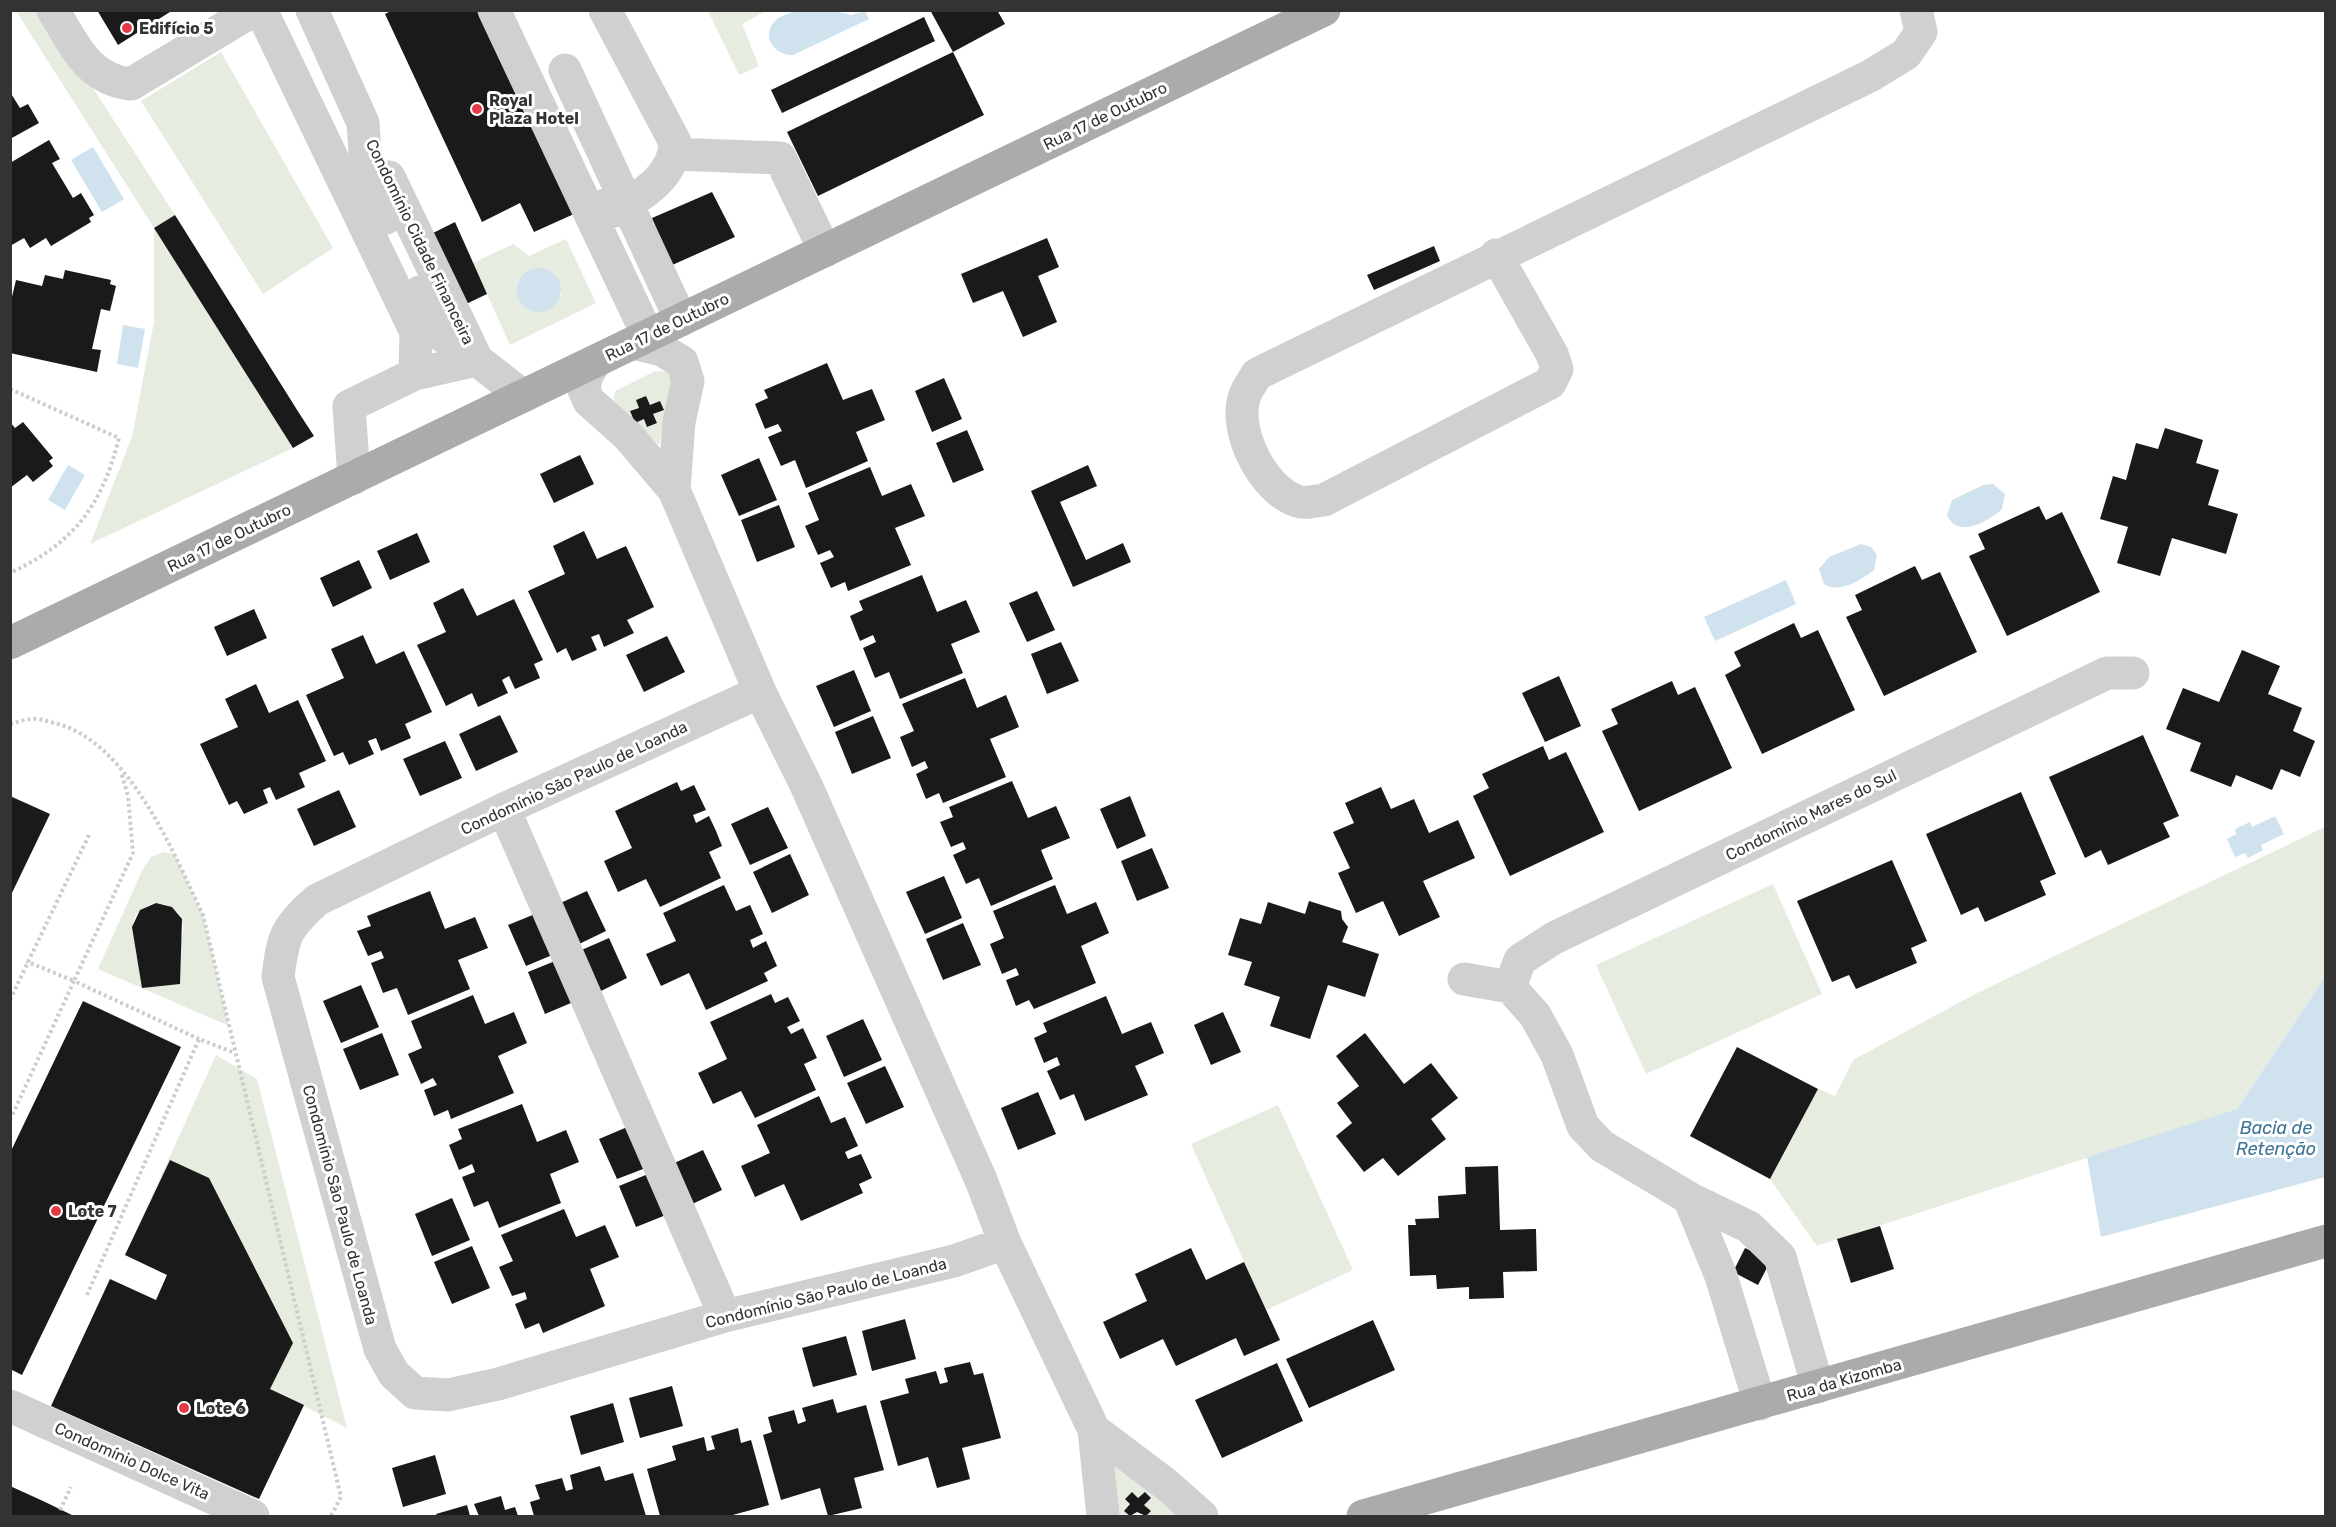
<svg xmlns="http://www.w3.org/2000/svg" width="2336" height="1527" viewBox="0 0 2336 1527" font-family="Rubik,sans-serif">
<rect width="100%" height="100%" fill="#fff"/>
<path fill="#e6ecdf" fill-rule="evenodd" d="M16,11h27l132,204 -21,13 139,220 -203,96 42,-107 22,-115v-94z
M708,11h58l-24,13 17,42 -20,9z
M221,52l112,196 -70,46 -122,-193z
M566,239l30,64 -86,42 -37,-82 40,-19 16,12zM532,270l28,13 1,14 -42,2c-4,-13 1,-23 13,-29z
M655,371l15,1 5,11 -16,62 -26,-18 -20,-23 2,-13zM646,396l4,9 10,-4 4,9 -11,4 4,9 -9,4 -4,-8 -9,4 -5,-11 9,-4 -3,-8z
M2325,827v150l-88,132 -420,137 -47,-67 48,-90 17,7 18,-36 124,-67z
M164,852l10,2 29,61 26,111 -131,-57 44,-98 9,-14zM156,903c23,1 33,20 24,40l-44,1c-8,-20 -2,-36 20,-41z
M1773,884l49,110 -176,80 -50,-109z
M216,1055l41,24 90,349 -77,-39 14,-29 -128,-60 11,-25 -42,-20z
M1278,1105l75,165 -87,40 -75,-166z
M1114,1462l71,54h-39l5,-5 -7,-6 7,-7 -6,-6 -7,6 -6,-6 -7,6 5,6 -6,7 6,5h-17z"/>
<path fill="#cfe2ee" d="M795,11h39l17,4 14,-4 4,8 -76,36c-18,0 -32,-17 -19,-33 4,-6 14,-8 21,-11z
M93,147l31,52 -22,13 -31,-52z
M517 290a22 22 0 1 1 44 0a22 22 0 1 1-44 0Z
M123,325l22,4 -7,39 -21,-4z
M68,465l17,10 -20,35 -17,-10z
M1993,484l12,10 -3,15c-14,13 -45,30 -55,6l5,-15 31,-15z
M1861,544l10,3 6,8 -3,15c-13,10 -35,24 -50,14l-5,-15 10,-12z
M1786,580l10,24 -81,37 -11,-24z
M2275,816l9,18 -23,11 2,5 -15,8 -3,-5 -10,4 -8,-18 9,-5 -1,-5 15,-7 2,5z
M2325,977v200l-224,60 -14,-80 150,-48z"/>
<path fill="#1a1a1a" d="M97,10h76l-55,35z
M393,10h86l95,204 -40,18 -14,-29 -38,19 -97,-208z
M930,10h67l8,14 -52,28z
M924,17l11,24 -153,72 -11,-23z
M953,52l31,63 -166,81 -31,-64z
M10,92l10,16 8,-4 11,19 -29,16z
M49,140l11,19 -8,4 21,35 8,-5 13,22 -5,3 2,4 -40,24 -5,-8 -16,10 -6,-10 -14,8v-83z
M712,192l23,45 -65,29 -18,-48z
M175,215l124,198 15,23 -21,12 -139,-220z
M455,222l32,72 -23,11 -31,-72z
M1047,238l12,29 -21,9 19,46 -34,15 -20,-46 -30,12 -12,-29z
M1434,246l6,15 -66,29 -7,-15z
M65,270l46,10 -1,4 6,2 -6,25 -9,-2 -9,40 9,1 -4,22 -87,-19v-48l6,-25 26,6 3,-11 18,4z
M827,363l16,37 29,-11 13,31 -29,12 12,29 -62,27 -11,-28 -14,6 -13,-29 14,-6 -4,-7 -13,5 -10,-25 13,-6 -4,-8z
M944,378l18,41 -30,13 -17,-41z
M646,396l4,9 10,-4 4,9 -11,4 4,9 -10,4 -3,-8 -9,4 -5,-12 9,-3 -3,-8z
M10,422l5,6 8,-6 30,36 -4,3 4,5 -20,16 -6,-7 -17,13z
M2165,428l38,12 -7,23 23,7 -11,35 30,9 -12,40 -54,-16 -12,38 -43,-13 11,-36 -28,-8 13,-43 13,4 10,-37 22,6z
M967,430l17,40 -31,13 -17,-40z
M580,455l14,29 -40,19 -14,-29z
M759,458l18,42 -38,16 -18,-41z
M1088,465l9,21 -37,16 26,58 37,-17 8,19 -58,25 -42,-96z
M870,467l12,29 29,-12 14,32 -30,12 16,37 -63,26 -3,-9 -14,6 -11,-25 14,-6 -4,-7 -12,5 -13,-29 14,-6 -11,-27z
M779,505l16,42 -38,15 -16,-42z
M2039,506l7,14 16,-8 38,80 -93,44 -38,-80 16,-7 -7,-15z
M584,531l13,28 29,-13 28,61 -27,13 7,13 -30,14 -5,-13 -8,3 6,13 -25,11 -6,-13 -9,5 -29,-62 37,-17 -12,-28z
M417,533l13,29 -40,18 -13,-29z
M359,560l13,28 -39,19 -13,-29z
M1915,566l7,14 18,-8 37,80 -93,44 -38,-79 16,-7 -7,-15z
M922,575l15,37 29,-12 14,32 -29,12 12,29 -63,26 -11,-27 -14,6 -12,-30 13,-6 -3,-7 -13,6 -10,-25 13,-6 -4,-9z
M463,588l14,28 37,-17 29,61 -9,4 6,14 -25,11 -6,-13 -7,4 6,13 -30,14 -6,-14 -26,13 -29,-61 29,-13 -13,-29z
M1037,591l18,39 -28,12 -18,-39z
M254,609l13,29 -40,18 -13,-29z
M1794,623l7,15 17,-8 37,80 -93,44 -37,-79 16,-9 -7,-14z
M363,635l13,29 28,-13 28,61 -27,12 6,14 -30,13 -5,-13 -8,3 6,13 -25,11 -6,-13 -9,4 -28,-61 38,-17 -13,-29z
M667,636l18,36 -41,20 -18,-37z
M1061,642l18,39 -32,13 -16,-40z
M2242,650l38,16 -12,28 34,14 -9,23 22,10 -15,36 -19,-8 -9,21 -36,-15 -5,12 -41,-16 11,-28 -35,-14 17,-41 36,14z
M854,670l17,41 -37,16 -18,-41z
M1559,676l22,50 -36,16 -23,-49z
M965,678l12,30 29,-13 13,32 -29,12 16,38 -63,26 -4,-10 -13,6 -10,-25 12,-6 -3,-7 -13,6 -12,-30 14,-6 -12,-27z
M1672,681l6,14 17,-8 37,81 -93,43 -37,-80 16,-7 -7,-15z
M256,684l13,29 29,-13 28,61 -27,12 6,14 -29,13 -6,-13 -7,3 5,13 -24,11 -7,-13 -8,4 -29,-61 38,-17 -13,-28z
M500,715l18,37 -42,19 -17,-37z
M873,716l18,42 -39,16 -17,-42z
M2143,735l36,81 -16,7 7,14 -62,28 -7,-15 -16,8 -36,-81z
M445,741l17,37 -42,18 -17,-37z
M1543,746l6,14 17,-8 38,80 -94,44 -37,-80 16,-8 -7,-14z
M1012,781l16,37 28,-12 14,32 -29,12 12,29 -62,27 -12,-28 -13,6 -13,-29 13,-6 -3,-7 -12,5 -11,-25 13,-5 -4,-10z
M677,782l4,9 13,-6 12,25 -13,5 3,8 13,-7 7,15 6,15 -13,6 12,26 -61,29 -14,-28 -28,13 -14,-31 28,-13 -17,-37z
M1381,787l10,22 23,-10 15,34 29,-13 17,38 -52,23 17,36 -41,19 -16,-35 -27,12 -18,-40 12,-5 -17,-36 21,-9 -9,-20z
M339,790l17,37 -42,19 -17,-37z
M2021,792l35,82 -16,7 6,14 -61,27 -7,-15 -17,8 -35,-81z
M10,796l40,18 -40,83z
M1130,796l16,40 -29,13 -17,-40z
M768,807l20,41 -38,17 -19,-41z
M1152,848l17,40 -32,13 -16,-40z
M790,854l19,41 -37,18 -19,-41z
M1892,860l35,81 -16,7 6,15 -61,26 -7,-14 -17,7 -35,-81z
M944,876l18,42 -37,16 -19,-42z
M724,885l12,26 14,-6 13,29 -13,6 3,8 13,-7 11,25 -13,7 4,8 -62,29 -17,-37 -28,13 -15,-32 30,-13 -13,-28z
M1055,885l12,29 29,-12 13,31 -28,13 15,37 -62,26 -5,-9 -13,6 -10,-26 13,-5 -3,-7 -14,6 -12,-30 14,-6 -11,-27z
M430,891l15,38 30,-12 13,31 -30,12 12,29 -62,26 -11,-27 -14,5 -12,-30 13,-5 -3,-7 -13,5 -11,-25 14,-5 -4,-10z
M587,891l19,40 -31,15 -19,-41z
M1309,901l32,10 1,8 6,8 -6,15 37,12 -14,43 -37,-12 -18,54 -40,-13 10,-29 -36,-12 8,-23 -24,-7 12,-37 21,6 7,-22 37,12z
M156,903l16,4 10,12 -2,65 -38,4 -10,-61 8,-17z
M540,912l17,41 -31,13 -18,-41z
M963,923l18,42 -38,15 -17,-41z
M609,938l18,40 -32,16 -18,-42z
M560,959l18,41 -33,14 -17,-42z
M361,985l18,42 -38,16 -18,-42z
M771,994l4,9 13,-6 12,24 -13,6 4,7 12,-6 14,30 -13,6 12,26 -61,28 -14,-27 -28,13 -15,-31 29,-14 -17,-37z
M473,995l12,29 29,-12 13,31 -29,13 16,37 -63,26 -3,-9 -14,6 -10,-26 13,-5 -4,-7 -12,6 -13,-30 14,-6 -11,-27z
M1106,996l16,38 29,-12 13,31 -29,13 13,29 -63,26 -11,-27 -14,6 -13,-29 13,-6 -3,-8 -13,6 -10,-25 13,-6 -4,-9z
M83,1001l98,46 -159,328 -12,-6v-216z
M1223,1012l18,40 -30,13 -17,-40z
M863,1019l19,41 -38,17 -18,-41z
M382,1033l17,42 -39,15 -17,-41z
M1365,1033l39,51 27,-21 27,35 -27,21 15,20 -48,37 -15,-18 -19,14 -28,-36 16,-13 -15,-20 22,-17 -23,-30z
M1737,1047l81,42 -48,90 -80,-43z
M885,1066l19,41 -38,17 -19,-41z
M1038,1092l18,42 -38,16 -17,-42z
M819,1096l12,27 14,-6 13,29 -13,6 3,7 13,-5 11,24 -13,6 4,9 -62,28 -17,-37 -29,13 -14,-31 29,-13 -13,-28z
M522,1104l15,38 29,-12 13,32 -29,12 11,29 -62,25 -11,-27 -14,6 -12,-30 13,-5 -3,-8 -13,6 -10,-25 13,-6 -4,-10z
M632,1125l19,41 -34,13 -18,-40z
M703,1150l19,40 -34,16 -18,-41z
M170,1160l39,18 84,165 -23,46 34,16 -45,94 -208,-93 59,-127 46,21 11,-25 -42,-20z
M1498,1166l2,64 36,-1 1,42 -34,1 1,26 -35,1v-12l-32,2 -1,-14 -26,1 -2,-51h8l-1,-6 24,-1 -1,-22 28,-2 -1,-27z
M653,1172l18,41 -35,14 -17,-41z
M452,1198l18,42 -38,16 -17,-42z
M564,1209l12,28 29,-12 14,32 -29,12 15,37 -62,27 -4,-10 -14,6 -10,-25 12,-5 -2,-7 -13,4 -13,-29 14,-6 -12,-26z
M1880,1226l14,43 -43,14 -14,-44z
M472,1246l18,42 -38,16 -18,-42z
M1191,1248l15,32 38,-18 36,78 -36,16 -8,-18 -60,28 -13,-27 -43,20 -17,-37 44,-21 -12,-27z
M1745,1248l26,12 -13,25 -25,-13z
M905,1319l11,40 -44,12 -10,-40z
M1373,1320l22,50 -86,38 -23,-49z
M846,1336l11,39 -44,12 -11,-39z
M970,1362l4,13 9,-2 18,65 -39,10 8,31 -33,9 -9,-31 -30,9 -18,-65 29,-8 -4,-14 31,-8 4,13 8,-2 -4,-14z
M1277,1363l26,58 -81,37 -27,-58z
M672,1386l11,40 -43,12 -11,-40z
M833,1399l4,14 29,-8 18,65 -30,8 8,30 -34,8 -8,-28 -39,12 -18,-65 9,-3 -4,-15 26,-7 4,14 8,-3 -4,-13z
M613,1403l11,39 -43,13 -11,-39z
M738,1428l3,15 10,-3 18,65 -40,11h-69l-13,-47 29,-9 -4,-14 32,-9 3,14 8,-2 -4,-13z
M435,1455l11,39 -43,13 -11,-39z
M600,1466l5,15 28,-8 13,43h-112l-4,-14 10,-3 -5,-14 27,-7 4,13 7,-2 -3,-14z
M10,1486l33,15 31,15h-64z
M1132,1492l6,6 7,-6 6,6 -7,7 7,6 -5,5 -9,-4 -7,4 -6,-5 6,-7 -5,-5z
M501,1496l4,14 10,-3 3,9h-39l-5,-12z
M467,1505l3,11h-33l-1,-2z"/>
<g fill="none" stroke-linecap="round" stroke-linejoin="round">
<path stroke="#cdcdcd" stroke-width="4" stroke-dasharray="3 3" stroke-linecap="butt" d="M10,389l109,49c-17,68 -45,105 -109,135
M10,724c8,-2 16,-5 23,-5 7,-1 16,3 22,4 74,19 118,129 148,192l138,582 -10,19
M89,835l-61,127 46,19 59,-128 -5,-57 -7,-24
M10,1000l18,-38
M10,1120l64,-139 125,58
M87,1295l112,-256 36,14
M60,1510l11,-23"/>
<path stroke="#d0d0d0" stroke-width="33" d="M53,10c21,34 34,69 78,74l123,-74
M261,10l155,322 -1,42
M312,10l51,113 4,56 19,39
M494,10l99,210c32,-14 82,-37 82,-78l-70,-132
M565,70l116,250
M675,154l105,4 45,93
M389,177l88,183 46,36
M605,205l-12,15 55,116
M1496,255l56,99 5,15 -7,14 -226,117c-8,1 -19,4 -27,1 -34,-11 -63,-69 -53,-103 2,-8 9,-17 13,-24l613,-298 36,-22 15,-22 -5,-22
M420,292l20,42 37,26
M633,343l29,7 20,12 6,19 -9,41 -5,68
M595,362l-9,15 -2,13 5,11 39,35 46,54 86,202 46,93 175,395 24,63 89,187 9,86
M354,478l-5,-72 66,-32 62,-14
M760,692l-256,117 -187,91c-31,28 -34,35 -39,77l102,372 14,25 21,19 33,2 50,-11 227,-68 229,-55 51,-18
M504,809l221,507
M1464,979l46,8
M1689,1198l32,78 39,128
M1818,1387l-38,-130 -31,-30 -60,-29 -87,-52 -19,-20 -26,-71 -22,-40 -25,-28 10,-27 34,-22 553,-265h26
M10,1406l243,110
M1094,1430l73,55 35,31"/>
<path stroke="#ababab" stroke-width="33" d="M10,643l1314,-633
M1363,1516l963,-275"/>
</g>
<g fill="#e63946" stroke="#fff" stroke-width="2">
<circle cx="127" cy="28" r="6"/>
<circle cx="477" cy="109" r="6"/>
<circle cx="56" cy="1211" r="6"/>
<circle cx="184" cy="1408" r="6"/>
</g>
<g text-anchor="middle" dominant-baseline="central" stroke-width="6" stroke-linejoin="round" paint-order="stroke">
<g font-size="16" font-weight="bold" fill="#333" stroke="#fff" text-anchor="start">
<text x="139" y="28">Edifício 5</text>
<text x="489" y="100">Royal<tspan x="489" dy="18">Plaza Hotel</tspan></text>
<text x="68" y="1211">Lote 7</text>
<text x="196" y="1408">Lote 6</text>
</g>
<g font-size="16" fill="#333" stroke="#fff">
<text transform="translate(1105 116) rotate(-26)">Rua 17 de Outubro</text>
<text transform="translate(420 242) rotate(64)">Condomínio Cidade Financeira</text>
<text transform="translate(667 327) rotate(-26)">Rua 17 de Outubro</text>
<text transform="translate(229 538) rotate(-26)">Rua 17 de Outubro</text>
<text transform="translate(574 778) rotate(-25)">Condomínio São Paulo de Loanda</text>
<text transform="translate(1811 815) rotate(-26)">Condomínio Mares do Sul</text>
<text transform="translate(340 1205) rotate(75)">Condomínio São Paulo de Loanda</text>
<text transform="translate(826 1293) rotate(-14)">Condomínio São Paulo de Loanda</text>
<text transform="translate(1844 1380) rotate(-16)">Rua da Kizomba</text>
<text transform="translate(132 1461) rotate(24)">Condomínio Dolce Vita</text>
</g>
<g font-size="18" font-style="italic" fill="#3f7597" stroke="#fff">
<text x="2276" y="1128">Bacia de<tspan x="2276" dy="21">Retenção</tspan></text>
</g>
</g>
<rect width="2336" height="1527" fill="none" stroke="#333333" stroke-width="24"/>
</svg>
